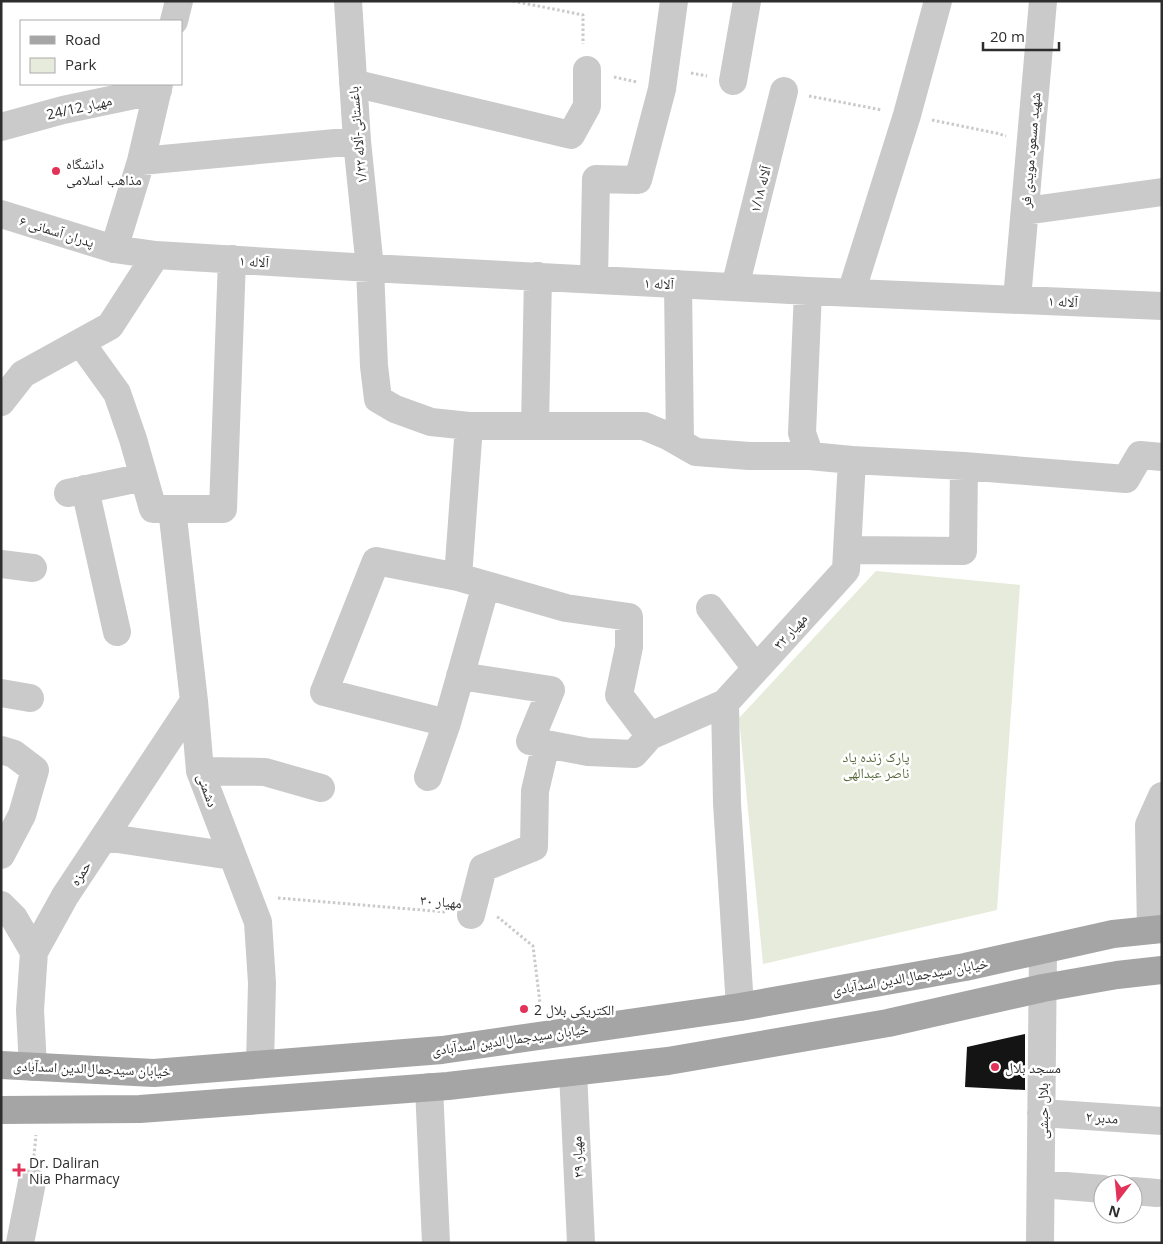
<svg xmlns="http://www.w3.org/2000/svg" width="1163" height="1244" viewBox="0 0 1163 1244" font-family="'Open Sans','Noto Naskh Arabic',sans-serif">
<rect width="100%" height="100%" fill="#fff"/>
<path fill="#e6ebdb" d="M876,571l144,14 -23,325 -234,54 -24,-246z"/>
<path fill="#141414" d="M1025,1034v56l-60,-3 2,-40z"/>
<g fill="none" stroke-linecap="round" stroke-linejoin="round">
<path stroke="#cacaca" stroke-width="3" stroke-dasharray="2.5 2.5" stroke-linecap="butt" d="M513,1l70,14v29
M691,73l16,3
M614,77l23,5
M809,96l73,14
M932,120l64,13 10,3
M278,898l168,14
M497,917l2,1 34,28 8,65
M34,1156l2,-21"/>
<path stroke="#cacaca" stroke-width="28" d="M348,1l9,140 13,127 4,98 4,33 17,10 36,13 38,4h175l24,10 28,16 53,4h61
M174,21l5,-20
M733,81l14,-80
M353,83l218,52 16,-29v-36
M1,127l62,-17 95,-20
M141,161l216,-20
M1025,211l137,-19
M1,214l113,35 42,6 214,13 438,23 354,15
M114,249l27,-88 18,-77
M594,279l2,-100 42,1 24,-91 12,-88
M678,284l2,159
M735,287l49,-196
M851,293l56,-178 31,-114
M1017,299l26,-298
M81,343l36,50 16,46 20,70h70l9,-250
M1,402l22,-28 87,-48 46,-71
M535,426l3,-150
M852,460l112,6 162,13 14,-24 22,2
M85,489l32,143
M68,493l76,-16
M172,509l22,192 6,70 58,151 4,61 -2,81
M847,550l116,1 1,-85
M1,564l32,4
M458,577l11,-151
M486,585l-39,138 -123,-31 52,-131 82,16 108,31 63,9v30l-10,48 31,41
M710,608l46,60
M460,676l91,14 -21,51 58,11 46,2 16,-18 75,-33
M1,693l29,5
M1,750l13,4 21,16 -13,45 -21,40
M200,771l65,1 56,16
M428,777l19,-54
M104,837l128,19
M1,905l13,13 20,34
M471,915l12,-47 51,-21 1,-56 11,-47
M1151,930l-2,-105 13,-29
M740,1007l-13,-204 -2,-100 121,-133 6,-110 -42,-4 -8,-23 6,-142
M33,1067l-3,-57 4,-58 31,-56 129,-195
M573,1072l8,171
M429,1087l7,156
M1041,1113l121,8
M1041,1184l62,5
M1133,1191l24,2
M20,1243l12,-61
M1040,1243l3,-293"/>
<path stroke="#a5a5a5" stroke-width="28" d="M1,1065l153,8 288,-23 298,-43 225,-40 148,-33 49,-5
M1,1110l139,-1 308,-23 220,-25 220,-38 155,-35 74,-13 45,-5"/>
</g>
<g fill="#e23258" stroke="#fff" stroke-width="2">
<circle cx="56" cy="171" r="5"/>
<circle cx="524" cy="1009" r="5"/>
<circle cx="995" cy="1067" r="5"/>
<path d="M16.5 1162.5h5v5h5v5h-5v5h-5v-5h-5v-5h5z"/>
</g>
<g text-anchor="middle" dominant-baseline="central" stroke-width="5" stroke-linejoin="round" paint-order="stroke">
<g font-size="14" fill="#2d2d2d" stroke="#fff">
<text transform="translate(79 107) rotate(-13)">مهیار 24/12</text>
<text transform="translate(357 135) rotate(-95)">باغستانی-آلاله ۱/۲۲</text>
<text transform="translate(1030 150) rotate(-85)">شهید مسعود مویدی فر</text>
<text transform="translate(760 189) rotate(-76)">آلاله ۱/۱۸</text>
<text transform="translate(57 231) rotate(17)">پدران آسمانی ۶</text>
<text transform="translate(254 261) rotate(4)">آلاله ۱</text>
<text transform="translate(659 283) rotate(3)">آلاله ۱</text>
<text transform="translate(1063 301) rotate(3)">آلاله ۱</text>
<text transform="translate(790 631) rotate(-48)">مهیار ۳۲</text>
<text transform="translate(208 790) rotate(70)">دشمنی</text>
<text transform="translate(80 873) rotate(-57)">حمزه</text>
<text transform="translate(441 901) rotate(5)">مهیار ۳۰</text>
<text transform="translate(910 976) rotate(-10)">خیابان سیدجمال‌الدین اسدآبادی</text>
<text transform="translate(510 1039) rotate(-8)">خیابان سیدجمال‌الدین اسدآبادی</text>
<text transform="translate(92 1068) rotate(2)">خیابان سیدجمال‌الدین اسدآبادی</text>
<text transform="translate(1042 1111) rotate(-90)">بلال حبشی</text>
<text transform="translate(1102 1117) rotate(4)">مدبر ۲</text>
<text transform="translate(577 1157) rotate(-93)">مهیار ۲۹</text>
</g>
<g font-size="14" fill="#2d2d2d" stroke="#fff" text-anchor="start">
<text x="66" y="163">دانشگاه<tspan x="66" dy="16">مذاهب اسلامی</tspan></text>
<text x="534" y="1009">الکتریکی بلال 2</text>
<text x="1005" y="1067">مسجد بلال</text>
<text x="29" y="1162">Dr. Daliran<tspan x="29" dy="16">Nia Pharmacy</tspan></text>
</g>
<g font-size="14" fill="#57683c" stroke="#fff">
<text x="876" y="756">پارک زنده یاد<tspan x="876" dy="16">ناصر عبدالهی</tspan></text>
</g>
</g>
<rect width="1163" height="1244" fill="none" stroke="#2d2d2d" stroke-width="5"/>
<rect x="20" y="20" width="162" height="65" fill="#ffffff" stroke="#ababab"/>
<rect x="30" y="36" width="25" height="8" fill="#a5a5a5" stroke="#ababab"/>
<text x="65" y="45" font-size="15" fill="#2d2d2d">Road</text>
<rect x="30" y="58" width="25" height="15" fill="#e6ebdb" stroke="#ababab"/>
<text x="65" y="70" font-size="15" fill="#2d2d2d">Park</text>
<g transform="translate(1118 1199) rotate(196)"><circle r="24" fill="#ffffff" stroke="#ababab"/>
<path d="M0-4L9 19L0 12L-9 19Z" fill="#e23258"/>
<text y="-8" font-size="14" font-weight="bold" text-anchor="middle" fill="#2d2d2d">N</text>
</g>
<path d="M983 42v8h76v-8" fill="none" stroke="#2d2d2d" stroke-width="2.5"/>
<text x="990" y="42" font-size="15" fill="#2d2d2d" stroke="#ffffff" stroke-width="4" paint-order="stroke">20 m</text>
</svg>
